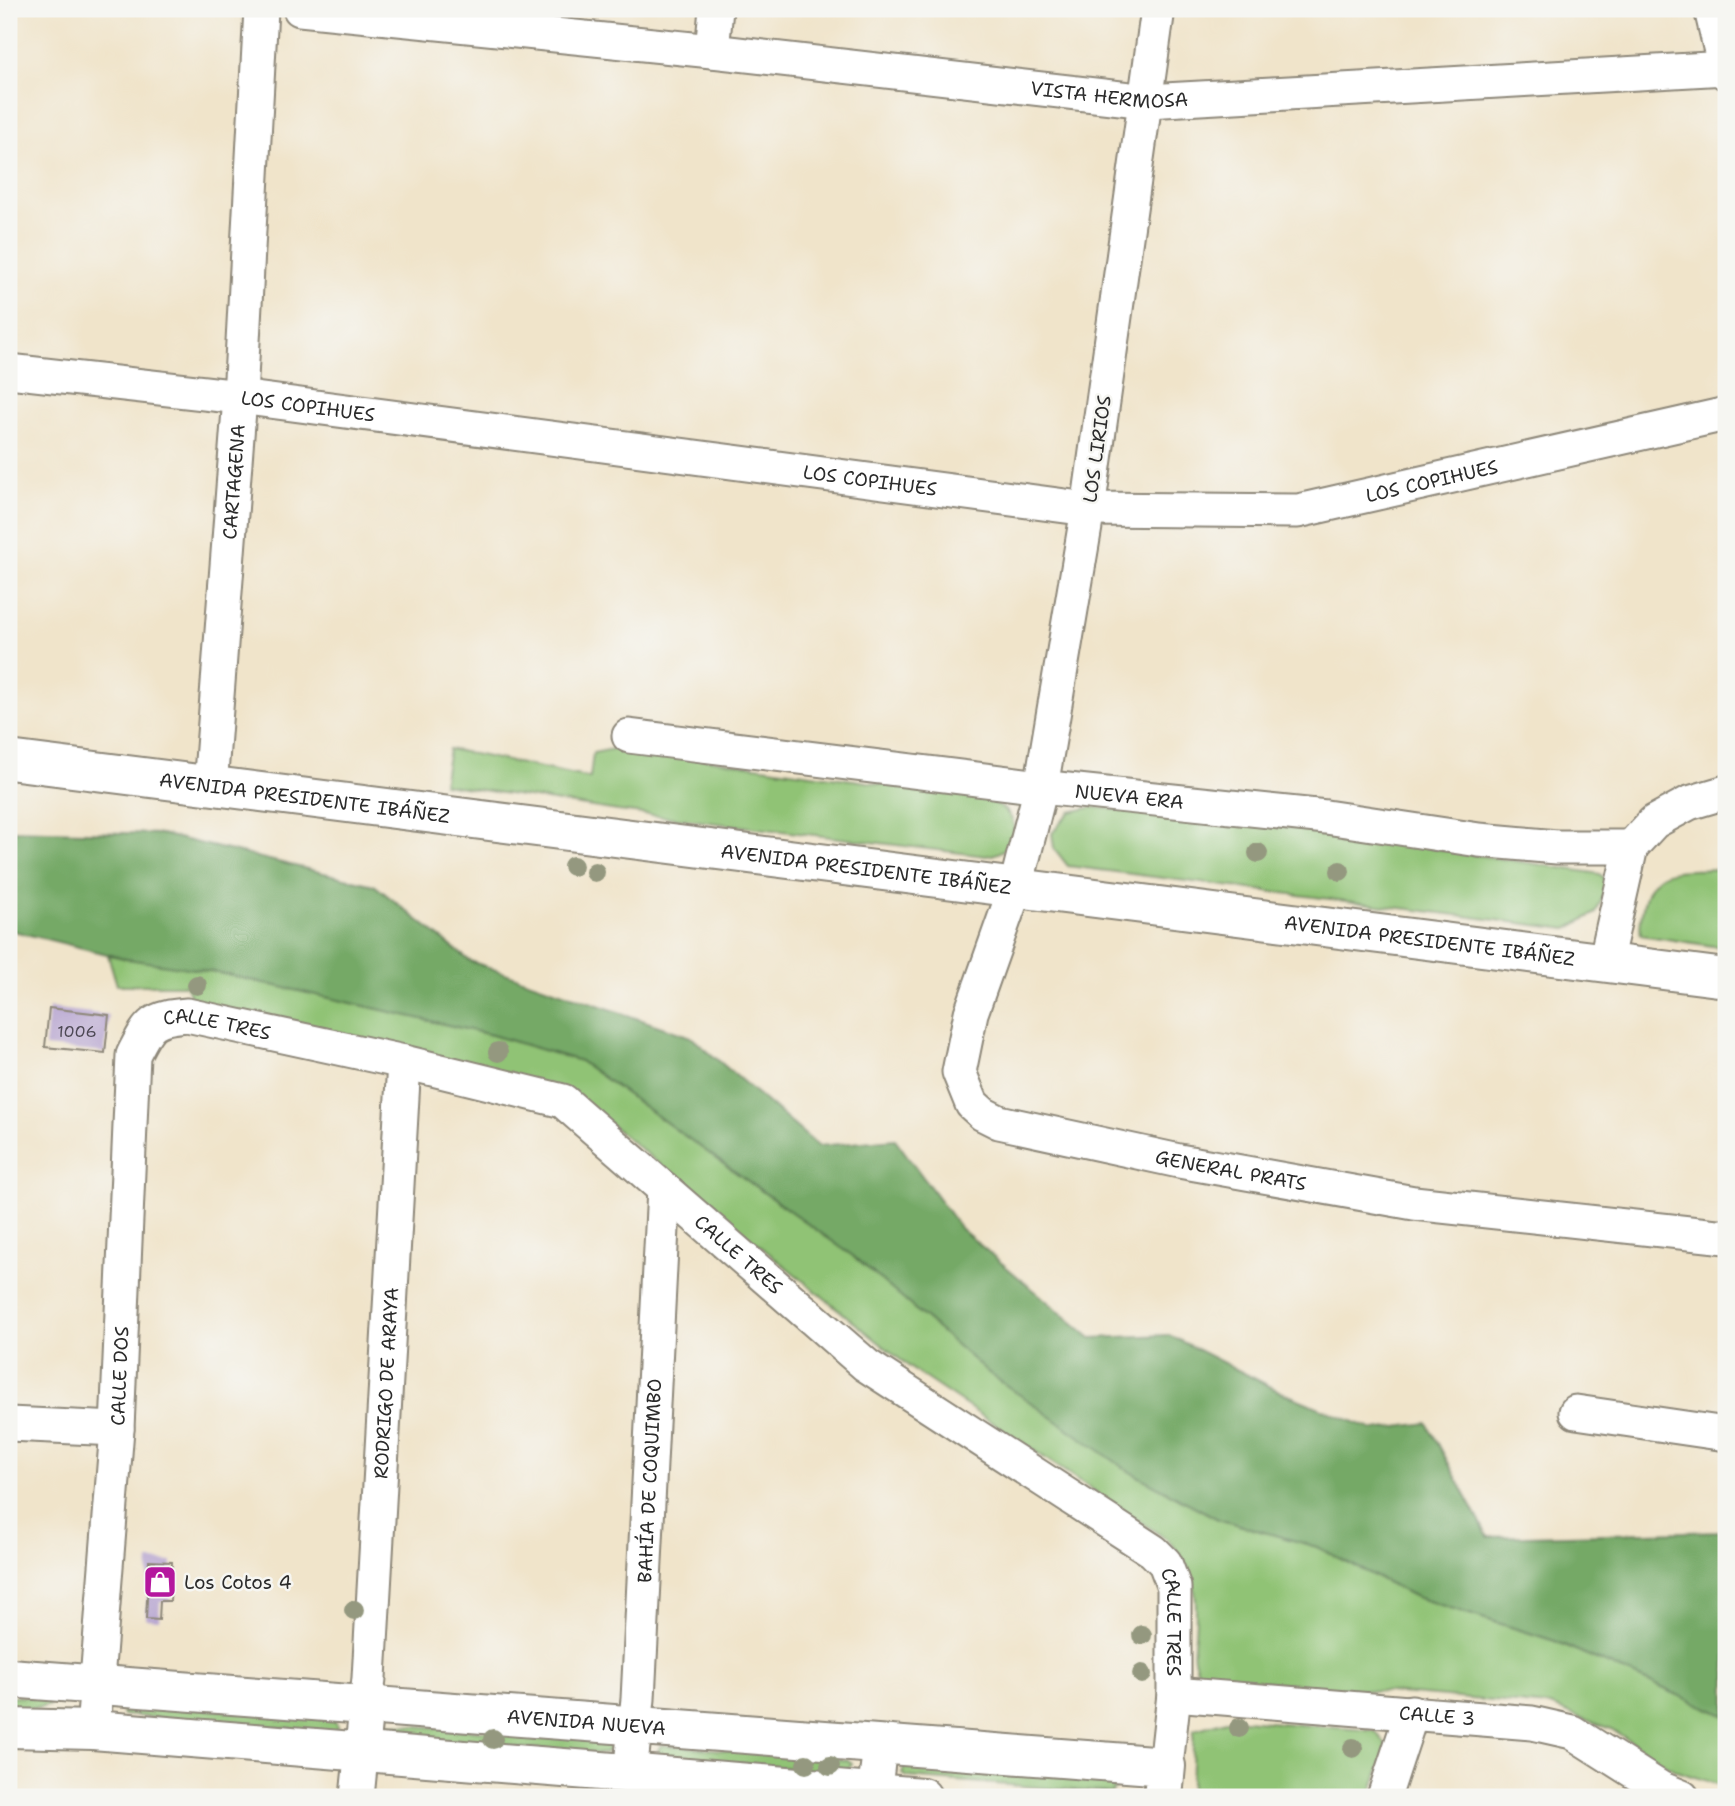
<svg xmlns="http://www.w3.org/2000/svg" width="1735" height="1806" viewBox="0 0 1735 1806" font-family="'Shantell Sans',sans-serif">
<rect width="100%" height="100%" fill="#f6f6f2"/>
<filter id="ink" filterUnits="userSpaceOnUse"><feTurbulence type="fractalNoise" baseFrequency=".0143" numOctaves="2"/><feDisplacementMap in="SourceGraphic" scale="14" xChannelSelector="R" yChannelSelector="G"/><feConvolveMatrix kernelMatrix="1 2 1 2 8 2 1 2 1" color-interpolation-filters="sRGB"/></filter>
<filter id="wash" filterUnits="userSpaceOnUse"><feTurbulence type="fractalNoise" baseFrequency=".00686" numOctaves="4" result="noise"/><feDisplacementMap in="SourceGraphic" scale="28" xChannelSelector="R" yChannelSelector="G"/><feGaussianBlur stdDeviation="1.57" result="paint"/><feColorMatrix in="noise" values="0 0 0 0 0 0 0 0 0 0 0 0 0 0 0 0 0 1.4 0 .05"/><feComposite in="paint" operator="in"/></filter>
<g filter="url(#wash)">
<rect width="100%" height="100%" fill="#f0e4ca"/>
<path fill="#90c375" stroke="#5e7750" stroke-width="2" d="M623,747l356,51c46,10 46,53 7,58l-368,-45 -175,-27 6,-35 141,29 3,-25z
M1093,807l228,24 279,43 8,9 -12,30 -29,16 -499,-63 -14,-18 -2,-15 18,-21z
M1716,869l10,2v77l-85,-13c-2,-10 0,-18 2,-28 9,-44 35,-35 73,-38z
M108,955l107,17 277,63 88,26 273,195 137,118 141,98 87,47 99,28 99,50 139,44 171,75v71l-50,-16 -63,-41 -63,-24 -338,-29 -14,-6c-6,-13 -5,-22 -3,-36 3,-41 2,-65 -27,-95l-255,-170 -339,-275 -385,-88 1,-13 -5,-9h-68z
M9,1696l37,2 3,7 -10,3h-30z
M126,1703l208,16 4,7 -5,6 -210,-17 -2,-8z
M1233,1719l142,12 12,15 -17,51h-180l4,-67z
M389,1724l219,16 2,9 -6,5 -216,-16 -4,-7z
M661,1745l187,15 4,3 -6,10 -187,-17 -1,-6z
M906,1763l206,17 4,6 -4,7 -205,-16 -5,-3z"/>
<path fill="#74a966" stroke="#506a48" stroke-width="2" d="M9,830l152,4 213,51 96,76 221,76 127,109 77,-7 66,90 130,109 78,-3 114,58 91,37 53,-7 61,114 238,-6v185l-171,-75 -139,-44 -99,-50 -99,-28 -88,-47 -140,-98 -137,-118 -273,-195 -88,-26 -277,-63 -88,-13 -118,-29z"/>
<g id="blocks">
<path fill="#b3a0ce" d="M49,1008l60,7 -4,38 -60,-6z
M149,1561l23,1 -2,39h-10l-1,19 -13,-1z"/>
</g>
</g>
<g filter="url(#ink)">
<use href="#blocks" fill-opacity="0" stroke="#8e887a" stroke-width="2"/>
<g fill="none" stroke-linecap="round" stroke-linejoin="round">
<defs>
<g id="minor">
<path id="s1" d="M300,9l412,42 435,50 579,-33"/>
<path id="s2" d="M1158,9l-70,500 -47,278 -25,99 -45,127 -12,59 13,32 11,10 16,8 180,39 235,42 312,34"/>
<path d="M1711,9l15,64"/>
<path d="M712,51l4,-42"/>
<path id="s3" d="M9,371l231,26 848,112 210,2 428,-97"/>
<path id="s4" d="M629,736l412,51 285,30 153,23 78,7h74"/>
<path id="s5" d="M210,787l30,-390 21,-388"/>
<path d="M1605,963l26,-116 23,-25 35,-19 37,-11"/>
<path d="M1576,1412l150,22"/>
<path d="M9,1424l108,5"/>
<path id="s6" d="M1174,1694l358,29 40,9 88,56 22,9"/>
<path id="s7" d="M93,1730l24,-301 16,-374c16,-31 17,-37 54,-40l217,47 159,39 303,264 287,186 12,12 9,24v107l-8,72"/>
<path id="s8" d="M630,1774l8,-75 26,-510"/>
<path id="s9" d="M357,1797l12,-119 35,-616"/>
<path d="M874,1797l6,-52"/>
<path d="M1384,1797l28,-85"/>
</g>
<g id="tertiary">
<path id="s10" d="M9,1678l1157,88 -3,31"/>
<path d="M9,1728l84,2 829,67"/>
</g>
<g id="primary">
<path id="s11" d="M9,760l1717,218"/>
</g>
</defs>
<use href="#minor" stroke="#8e887a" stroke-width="37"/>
<use href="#tertiary" stroke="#8e887a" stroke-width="42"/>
<use href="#primary" stroke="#8e887a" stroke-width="42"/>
<use href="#minor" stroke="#fff" stroke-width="33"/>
<use href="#tertiary" stroke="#fff" stroke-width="38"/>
<use href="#primary" stroke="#fff" stroke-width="38"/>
</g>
<g fill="#94987f">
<circle cx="1258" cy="853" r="10"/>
<circle cx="573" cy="866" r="10"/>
<circle cx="1340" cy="871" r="10"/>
<circle cx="595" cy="872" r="10"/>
<circle cx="197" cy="985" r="10"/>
<circle cx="498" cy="1052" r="10"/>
<circle cx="354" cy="1610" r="10"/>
<circle cx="1142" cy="1635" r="10"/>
<circle cx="1142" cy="1674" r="10"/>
<circle cx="1239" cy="1728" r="10"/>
<circle cx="493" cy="1739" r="10"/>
<circle cx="1353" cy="1748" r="10"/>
<circle cx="806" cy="1764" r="10"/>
<circle cx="830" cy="1766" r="10"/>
</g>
</g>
<defs>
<symbol id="shop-square" viewBox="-11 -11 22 22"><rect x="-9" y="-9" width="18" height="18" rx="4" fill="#b5179e" stroke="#f6f6f2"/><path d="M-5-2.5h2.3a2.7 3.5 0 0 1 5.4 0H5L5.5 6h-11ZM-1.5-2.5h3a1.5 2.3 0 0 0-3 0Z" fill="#fff"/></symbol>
</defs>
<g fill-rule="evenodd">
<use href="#shop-square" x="141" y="1563" width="38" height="38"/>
</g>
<g text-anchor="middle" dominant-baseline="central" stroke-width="5" stroke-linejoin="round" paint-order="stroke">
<g font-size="16" fill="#4d4854">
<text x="77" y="1031">1006</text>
</g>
<g font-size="19" fill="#2b2b2b" stroke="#f6f6f2">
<text stroke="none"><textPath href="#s1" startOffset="814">VISTA HERMOSA</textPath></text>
<text stroke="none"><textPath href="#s3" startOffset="301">LOS COPIHUES</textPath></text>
<text transform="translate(1097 449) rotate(-82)">LOS LIRIOS</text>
<text stroke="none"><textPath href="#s3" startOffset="868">LOS COPIHUES</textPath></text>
<text stroke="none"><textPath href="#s3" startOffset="1435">LOS COPIHUES</textPath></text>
<text stroke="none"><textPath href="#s5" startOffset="306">CARTAGENA</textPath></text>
<text stroke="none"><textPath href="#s4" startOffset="504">NUEVA ERA</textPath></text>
<text stroke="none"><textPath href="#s11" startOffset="298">AVENIDA PRESIDENTE IBÁÑEZ</textPath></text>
<text stroke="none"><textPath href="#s11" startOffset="864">AVENIDA PRESIDENTE IBÁÑEZ</textPath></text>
<text stroke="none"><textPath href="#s11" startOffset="1432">AVENIDA PRESIDENTE IBÁÑEZ</textPath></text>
<text stroke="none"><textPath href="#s7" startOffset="780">CALLE TRES</textPath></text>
<text stroke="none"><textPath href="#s2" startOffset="1388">GENERAL PRATS</textPath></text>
<text stroke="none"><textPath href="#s7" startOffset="1368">CALLE TRES</textPath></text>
<text stroke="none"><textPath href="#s7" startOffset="355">CALLE DOS</textPath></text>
<text stroke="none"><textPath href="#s9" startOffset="415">RODRIGO DE ARAYA</textPath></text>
<text stroke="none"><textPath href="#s8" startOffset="294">BAHÍA DE COQUIMBO</textPath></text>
<text stroke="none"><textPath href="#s7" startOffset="1956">CALLE TRES</textPath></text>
<text stroke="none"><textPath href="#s6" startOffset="264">CALLE 3</textPath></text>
<text stroke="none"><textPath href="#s10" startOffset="579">AVENIDA NUEVA</textPath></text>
</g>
<g font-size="19" fill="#2b2b2b" stroke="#f6f6f2" text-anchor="start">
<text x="184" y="1582">Los Cotos 4</text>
</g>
</g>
<rect width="1735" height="1806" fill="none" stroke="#f6f6f2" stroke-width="35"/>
</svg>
